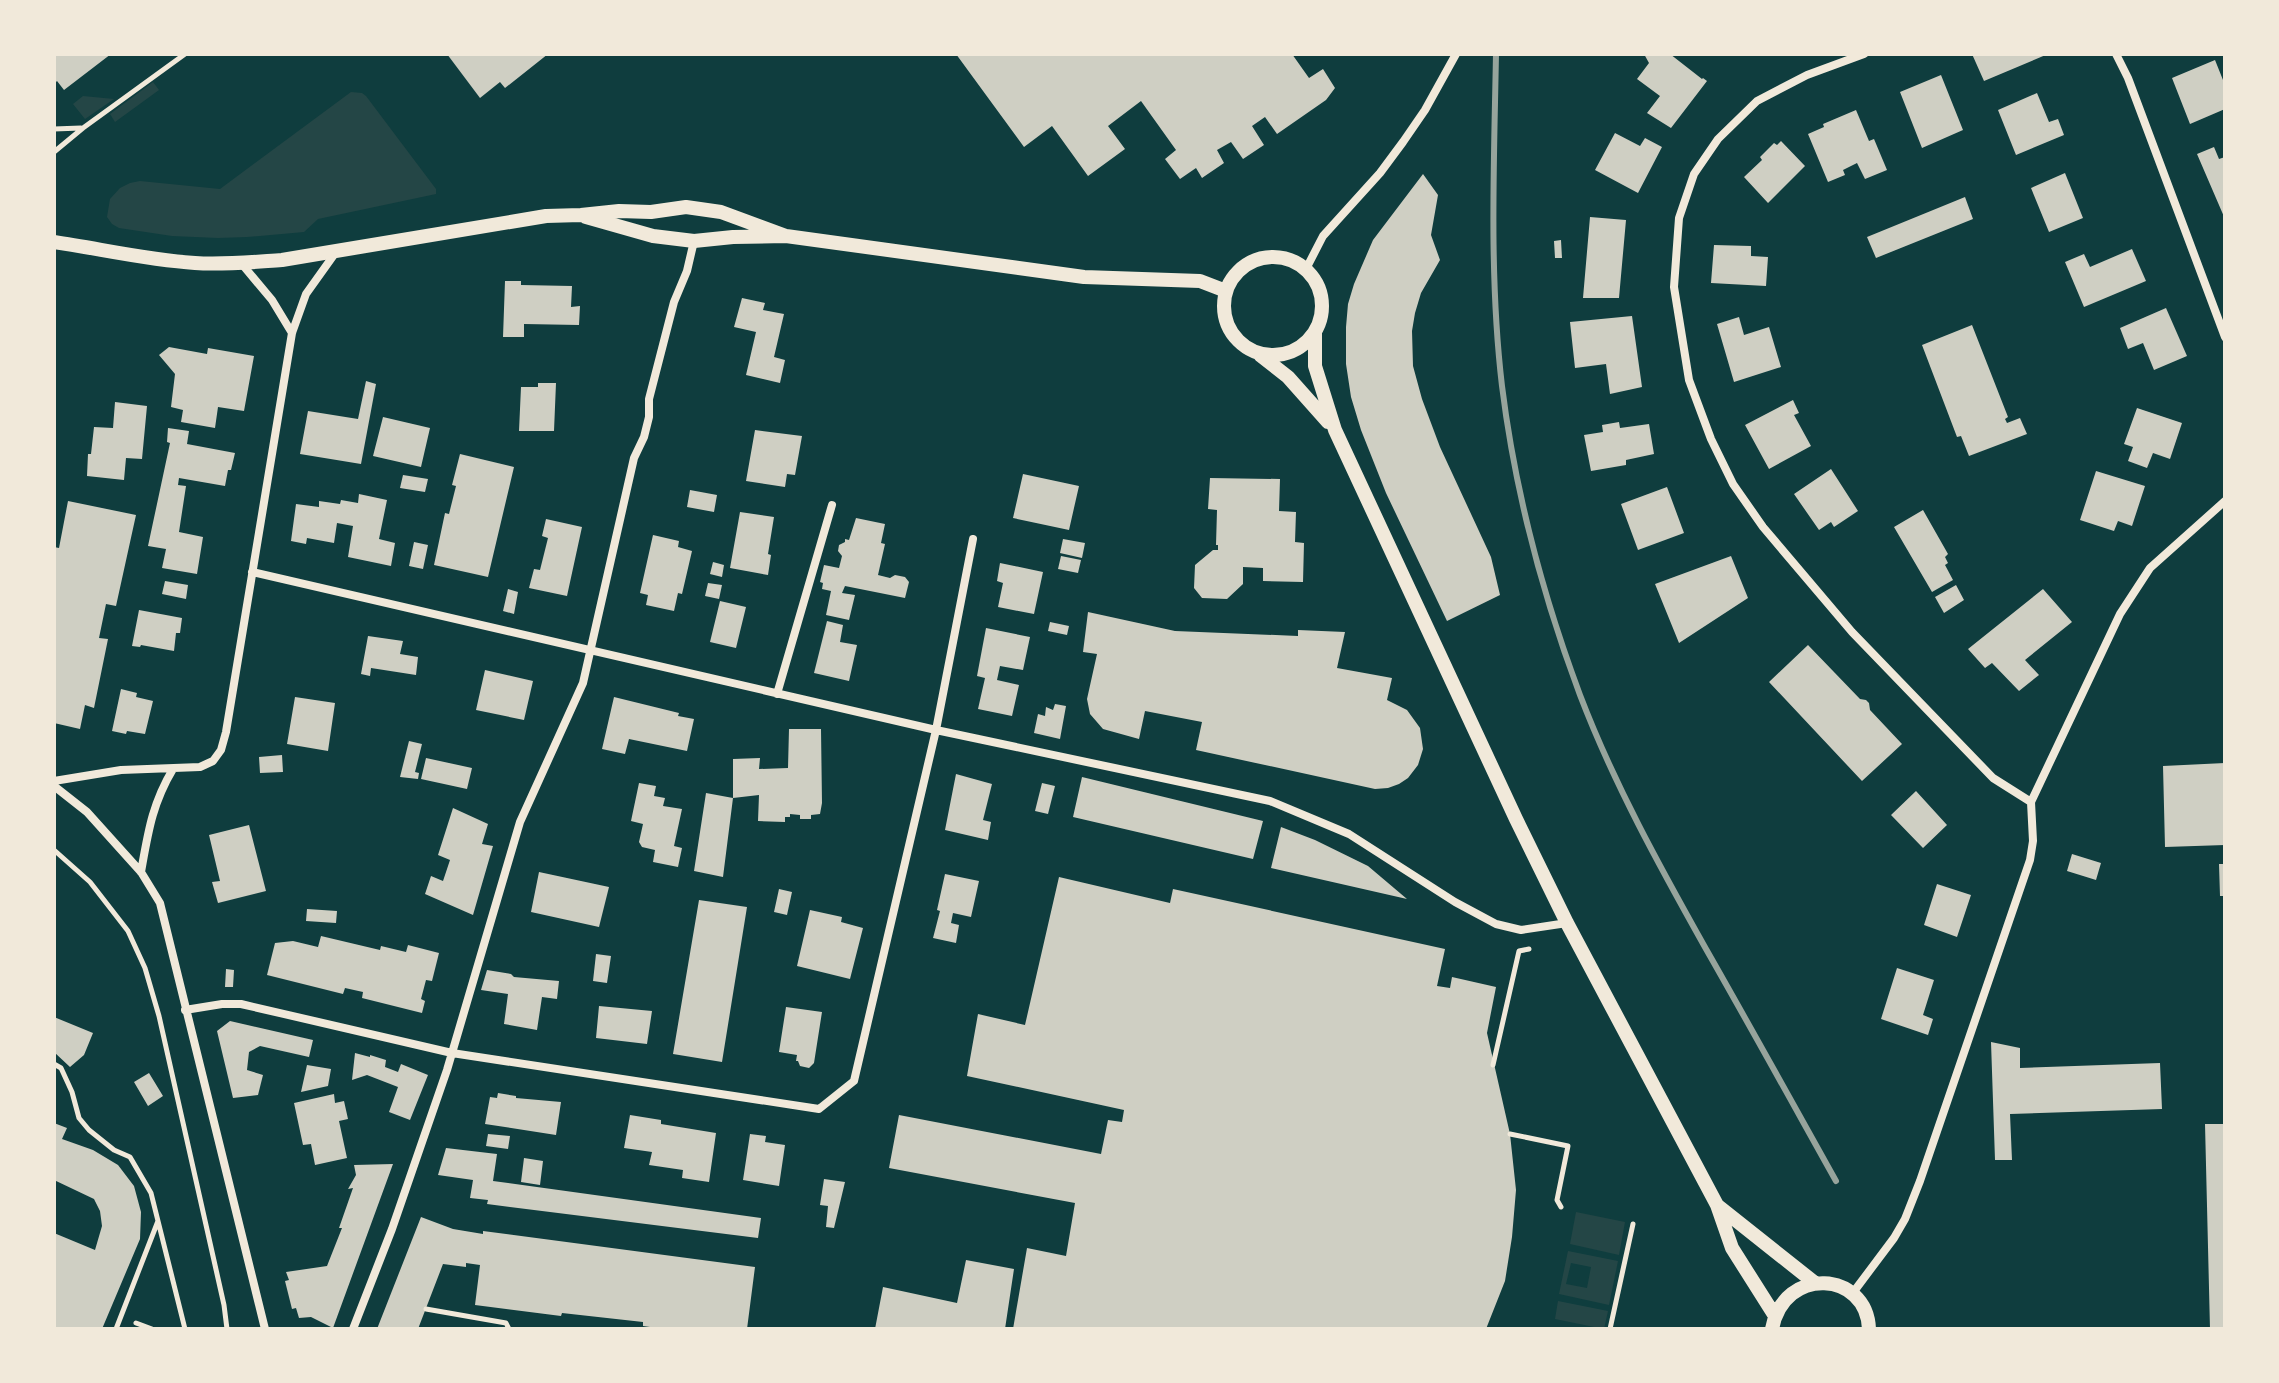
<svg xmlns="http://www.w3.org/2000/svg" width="2279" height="1383" viewBox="0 0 2279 1383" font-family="Overpass,sans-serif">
<rect width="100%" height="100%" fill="#0f3d3e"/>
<path fill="#244646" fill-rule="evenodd" d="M153,82l6,8 -44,32 -5,-8z
M351,92l11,1 4,3 70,93v5l-118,25 -14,13 -57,5 -29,1 -46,-2 -53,-8 -7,-4 -5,-7 3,-18 10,-11 10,-5 10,-2 80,8z
M83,96l31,3 -29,20 -12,-15z
M1576,1212l49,10 -6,33 -49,-11z
M1568,1251l50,10 -9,44 -50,-11zM1571,1263l20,4 -4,21 -21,-4z
M1558,1301l50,10 -4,18 -49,-10z"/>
<path fill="#cfcfc3" d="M54,54h57l-47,36 -7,-9 -3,3z
M447,54h101l-43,34 -5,-6 -20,16z
M956,54h336l17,24 14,-9 12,19 -9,12 -49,34 -12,-17 -13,9 12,19 -21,14 -12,-17 -14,8 7,13 -22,15 -6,-10 -16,11 -15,-20 11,-9 -35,-49 -33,25 17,23 -37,27 -36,-50 -28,21z
M1644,54h26l32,25 1,-1 4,3 -36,47 -24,-15 13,-17 -23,-17 12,-16z
M1972,54h76l-64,27z
M2215,60l10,25v24l-35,15 -18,-46z
M1941,75l22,55 -41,18 -22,-56z
M2037,93l12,29 9,-3 6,16 -48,20 -18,-45z
M1856,110l13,31 5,-2 13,31 -22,9 -8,-16 -14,7 2,5 -17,7 -20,-48 16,-7 -1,-3z
M1615,133l25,13 5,-8 17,9 -24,46 -43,-23z
M1781,141l24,25 -37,37 -24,-26 18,-17 -2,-3 14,-14 3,2z
M2214,147l5,12 6,-2v62l-28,-65z
M2065,173l18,45 -34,14 -18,-44z
M1423,174l15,21 -7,40 9,25 -19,33 -6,20 -3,18 1,35 9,33 18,48 51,110 9,38 -53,26 -61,-128 -25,-63 -10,-33 -5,-33v-37l2,-23 6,-20 19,-44z
M1965,197l8,22 -97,39 -9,-21z
M1590,217l36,3 -7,78h-36z
M1561,240l1,18h-7l-1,-17z
M1714,245l37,1v10l17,1 -2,29 -55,-3z
M2132,249l14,32 -62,26 -19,-45 19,-8 6,13z
M505,281h16v4l51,1 -1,21 9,-1 -1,19 -55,-1v13h-21z
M742,298l23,5 -2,7 21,4 -10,43 11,3 -5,23 -34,-8 10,-43 -22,-5z
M2166,308l21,48 -33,14 -11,-27 -15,6 -8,-21z
M1632,316l10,71 -32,7 -4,-30 -31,4 -5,-46z
M1739,317l5,18 25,-8 12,40 -47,15 -17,-58z
M1972,325l36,92 -3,2 2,4 13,-5 7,16 -58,22 -8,-20 -4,1 -35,-92z
M169,347l38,7 1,-6 46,8 -10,55 -26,-4 -3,21 -34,-6 2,-12 -12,-3 4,-33 -16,-19z
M366,381l10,3 -15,80 -61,-10 8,-43 50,8z
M538,383h18l-2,48h-35l2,-44h17z
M1793,400l6,13 -5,2 17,31 -42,23 -24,-44z
M115,402l32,4 -5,53 -16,-1 -2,22 -37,-4 1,-22h3l3,-27 19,1z
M2137,408l45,15 -12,36 -17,-6 -6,15 -19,-7 5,-14 -9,-3z
M383,417l47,11 -9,39 -48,-11z
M1619,422l1,6 29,-4 5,30 -28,6v5l-35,6 -7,-36 19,-3 -1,-7z
M168,428l21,3 -2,13 48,9 -4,17h-3l-3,16 -46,-8 -1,7 8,1 -7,46 24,5 -6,37 -35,-6 4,-19 -18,-3 22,-103 -3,-1z
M755,430l47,6 -7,39 -8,-1 -2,13 -39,-6z
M460,454l54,13 -26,110 -54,-12 11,-52 4,1 7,-28 -4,-1z
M1831,469l27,42 -24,16 -3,-5 -12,8 -25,-36z
M2096,471l49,15 -13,40 -14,-5 -4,10 -34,-11z
M1023,474l56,12 -10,44 -56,-12z
M403,475l25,4 -3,13 -25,-4z
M1210,478l70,1 -1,32 17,1 -1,30 9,1 -1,39 -40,-1v-13l-20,-1v17l-16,15 -25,-1 -8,-10 1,-23 18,-15h5v-5h-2l1,-35 -9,-1z
M1667,487l17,46 -46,17 -17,-46z
M690,490l27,5 -3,17 -27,-5z
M359,494l28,6 -8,39 16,4 -4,23 -43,-9 5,-31 -16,-3 -3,20 -27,-5 -1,6 -15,-3 5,-37 23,3v-6l21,3 1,-4 17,3z
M68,501l68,14 -20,91 -10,-2 -7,34 9,1 -14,69 -9,-3 -5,24 -26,-6v-176l5,1z
M1923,510l25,44 -3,3 3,6 -3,2 8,15 -21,12 -38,-65z
M740,512l34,5 -6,37 3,1 -3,20 -38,-7z
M856,518l29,6 -4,19 4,1 -7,31 12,3 5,-3 10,2 4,5 -4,16 -60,-12 -3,7 13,2 -6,25 -23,-5 5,-24 -9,-2 1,-6 -3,-1 4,-17 15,3 3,-12 -4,-5 1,-6 6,-3v-3l4,1z
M546,519l36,8 -15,69 -38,-8 5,-19 6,1 8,-32 -6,-2z
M653,535l26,6 -1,6 14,4 -10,43 -4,-1 -4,18 -28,-6 2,-10 -8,-2z
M1063,539l22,4 -3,15 -22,-5z
M414,542l14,3 -5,24 -14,-3z
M1061,556l20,4 -3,13 -20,-4z
M1731,556l17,42 -69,45 -24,-59z
M713,562l11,3 -2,12 -12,-3z
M1000,563l43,9 -9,42 -36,-7 5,-24 -6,-2z
M165,581l23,4 -2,14 -24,-5z
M708,583l14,2 -3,14 -14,-3z
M1956,585l8,15 -20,13 -9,-16z
M508,589l10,3 -4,22 -11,-3z
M2043,589l29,33 -47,38 14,15 -20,16 -27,-28 -7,5 -17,-19z
M720,601l26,6 -10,41 -26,-6z
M139,610l43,8 -2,15h-4l-2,18 -33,-6 -1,2 -8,-1z
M1088,612l87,19 123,5v-6l47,2 -8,36 55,10 -5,22 20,10 13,18 3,21 -5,16 -10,13 -9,6 -11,4 -13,1 -179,-39 6,-28 -57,-11 -6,28 -36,-10 -13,-15 -3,-15 10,-45 -14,-2z
M827,621l16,4 -3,17 17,3 -8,36 -35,-8z
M1050,622l19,4 -2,9 -19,-4z
M986,628l44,9 -7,33 -23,-4 -3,14 22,5 -7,31 -34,-7 7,-31 -8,-2z
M368,636l35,5 -3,13 18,3 -2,18 -45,-7 -1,8 -9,-2z
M1808,645l52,54 6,1 3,3 1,7 32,34 -40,37 -93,-99z
M485,670l48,11 -9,39 -48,-10z
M121,689l16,4 -1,4 17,4 -8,33 -18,-3 -1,3 -14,-3z
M295,697l40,6 -7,48 -41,-7z
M614,697l65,16 -1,3 16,3 -7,32 -58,-12 -4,15 -23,-5z
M1055,704l11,2 -6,33 -26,-6 4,-19 7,2 1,-9 7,3z
M789,729h32l1,74 -2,11 -9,1v4h-11v-4l-10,-1v3h-5v5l-27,-1 1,-26 -26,3v-39l27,-1 -1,11 29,-1z
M409,741l13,3 -7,28 4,1 -1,6 -18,-2z
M282,755l1,17 -23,1 -1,-16z
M426,758l46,10 -5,21 -46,-10z
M2225,763v82l-60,2 -2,-81z
M956,774l36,10 -9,36 8,2 -3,18 -43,-10z
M1082,777l181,44 -10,38 -180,-42z
M639,783l17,3 -2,10 11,2 -2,8 19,3 -8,37 8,2 -4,19 -25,-5 2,-12 -13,-3 -3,-5 4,-18 -12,-3z
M1042,783l13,3 -7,28 -13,-3z
M1916,791l31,34 -24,23 -32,-33z
M706,793l27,5 -10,79 -29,-6z
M453,808l35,16 -6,20 11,2 -20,69 -48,-21 6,-18 12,5 7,-21 -12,-5z
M249,825l17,66 -48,12 -6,-21 8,-1 -11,-46z
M1281,827l34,13 53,26 39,33 -136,-31z
M2072,854l29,9 -5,17 -29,-9z
M2219,864h6v32h-5z
M539,872l70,15 -10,40 -68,-15z
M945,874l34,7 -8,36 -18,-4 -2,10 8,2 -3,18 -23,-5 7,-27 -3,-1z
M1059,877l111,26 3,-14 272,60 -8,37 13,2 2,-11 44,10 -9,46 23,101 6,56 -4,47 -7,44 -19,48h-473l14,-81 39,8 9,-53 -186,-35 10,-53 202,39 7,-34 14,2 2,-12 -157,-34 11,-62 47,11z
M1937,884l34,11 -14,42 -33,-12z
M779,889l13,3 -5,23 -13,-3z
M699,900l48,7 -25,155 -49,-8z
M307,909l30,2 -1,12 -30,-2z
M810,910l32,7 -1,5 22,6 -13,51 -53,-13z
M321,936l59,14 1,-4 25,6 2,-7 31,8 -7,28 -6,-1 -5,19 4,2 -3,12 -60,-15 1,-6 -18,-4 -2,6 -76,-19 8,-32 18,-2 25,6z
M596,954l15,2 -4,27 -14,-2z
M1897,968l37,12 -11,35 10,4 -5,16 -47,-16z
M226,969l8,1 -1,17h-8z
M487,970l24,4 3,3 45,4 -2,18 -15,-2 -5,33 -33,-6 4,-30 -27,-4z
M599,1006l53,5 -5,33 -51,-6z
M786,1007l36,5 -8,51 -5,5 -9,-2 -2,-5h-2l1,-6 -18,-3z
M54,1017l39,16 -9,22 -14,12 -16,-15z
M230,1021l83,19 -4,17 -49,-11 -11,6 -2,18 16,5 -5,20 -25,3 -16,-67z
M1991,1042l29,6v20l140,-5 2,46 -152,5 2,46h-17z
M355,1053l15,4v-2l16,5 -1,7 13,5 3,-8 27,11 -18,45 -21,-8 9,-25 -31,-12 -15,5z
M307,1065l24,4 -3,17 -27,6z
M149,1073l14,23 -15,10 -14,-24z
M498,1093l18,3v2l45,4 -5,33 -71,-11 5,-27 7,1z
M334,1094l1,9 9,-2 4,18 -9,2 8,37 -32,7 -4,-21 -8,1 -9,-42z
M630,1115l31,5v4l55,9 -7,49 -27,-4 1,-8 -34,-5 3,-13 -28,-4z
M54,1123l13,5 -5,11 31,11 25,15 16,21 7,26 -1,27 -38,90h-48v-96l41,17 7,-24 -2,-15 -6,-12 -40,-19z
M2205,1124h20v205h-15z
M488,1134l22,2 -2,13 -22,-3z
M750,1134l16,2 -1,6 20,3 -6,41 -36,-6z
M446,1148l51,6 -4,27 268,37 -3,20 -271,-34 1,-4 -18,-2 3,-18 -35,-5z
M524,1158l19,3 -3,24 -19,-3z
M393,1164l-60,164 -22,-11 -12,1 -3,-10 -4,1 -7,-28 4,-1 -3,-8 41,-6 15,-38h-3l14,-40 -5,1 8,-14 -2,-10z
M824,1179l21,3 -11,46 -8,-1 2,-21 -8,-1z
M421,1217l32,12 30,5v-3l272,36 -8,62h-83l-21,-3v-4l-81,-9 -1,3 -86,-11 5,-40 -14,-2v4l-23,-3 -25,65h-41z
M966,1260l48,9 -9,60h-130l8,-42 74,16z"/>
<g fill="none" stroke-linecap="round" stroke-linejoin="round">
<path stroke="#f1e9da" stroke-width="5" d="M54,129l27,-1
M54,152l29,-24 102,-74
M54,850l36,32 38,49 17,37 14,48 65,289 3,24
M54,1064l7,4 11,24 7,26 10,12 25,20 16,7 21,36 7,28 -42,108
M1493,1065l26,-114 10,-2
M1510,1134l58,12 -11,54 4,7
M158,1221l27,108
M426,1309l80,14 3,6
M136,1323l16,6
M1610,1329l23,-105"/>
<path stroke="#f1e9da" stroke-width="8" d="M1864,54l-57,21 -50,26 -39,38 -24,35 -15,44 -5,69 15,93 22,59 22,45 30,43 89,105 141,146 38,24
M2116,54l12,24 97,259
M241,263l31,37 20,33
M1306,269l17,-33 57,-63 23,-31 22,-32 31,-56
M252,572l684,158 334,71 79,33 106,68 41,22 25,6 46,-7
M777,694l55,-189
M54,781l67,-11 79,-3 13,-6 8,-11 5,-18 66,-399 14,-39 30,-42
M54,786l33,26 54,60 19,31 105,426
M141,872c7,-39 11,-68 32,-103
M185,1010l37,-6h19l211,49 367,56 35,-28 82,-351 37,-191
M1852,1294l42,-56 11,-19 15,-38 110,-321 3,-19 -2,-39 89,-188 30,-46 75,-67
M353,1329l39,-100 55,-159 73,-248 63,-139 51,-225 10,-21 5,-20v-18l25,-97 13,-31 7,-30"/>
<path stroke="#f1e9da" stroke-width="14" d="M586,217l67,19 41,5 39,-4 53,-1 298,41 116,4 26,10
M54,242c47,7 94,18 141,21 29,2 58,-1 87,-3l264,-44 35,-1 38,-4 32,1 35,-5 35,5 65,24
M1224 306a49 49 0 1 1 98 0a49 49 0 1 1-98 0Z
M1315,331v35l20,64 181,389 51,104 150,282 15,43 43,68
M1260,355l28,22 40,45
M1718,1206l97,77
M1772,1329c12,-64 95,-58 97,0"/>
<path stroke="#97a49c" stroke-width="6" d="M1496,54c-2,111 -7,222 6,332 13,105 41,210 78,309 34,89 80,172 126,254 44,77 87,155 130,232"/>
</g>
<rect width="2279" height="1383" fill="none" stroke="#f1e9da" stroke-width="112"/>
</svg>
